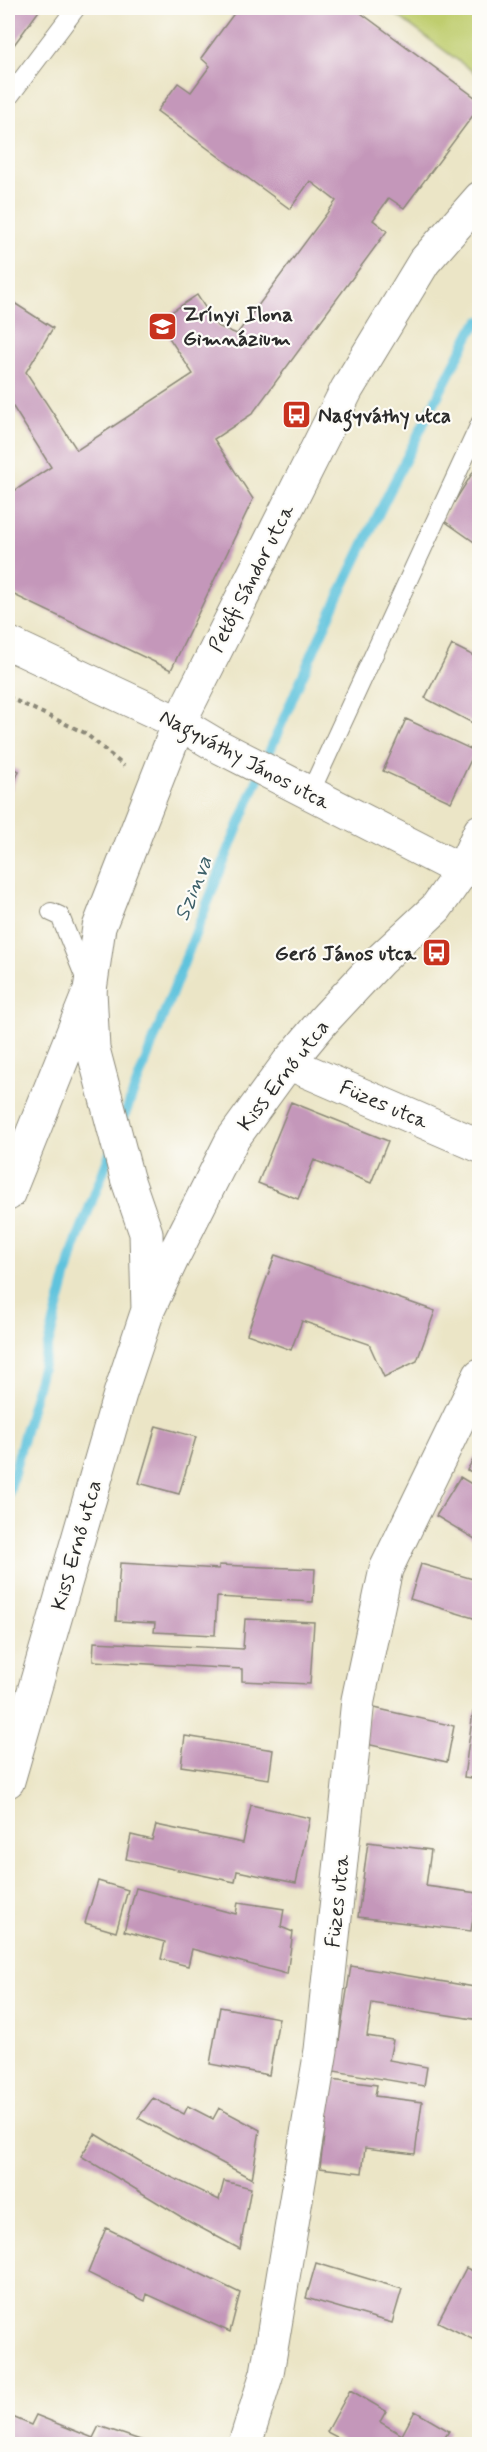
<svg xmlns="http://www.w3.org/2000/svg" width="487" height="2452" font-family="Mynerve,sans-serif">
<rect width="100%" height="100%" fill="#fdfcf7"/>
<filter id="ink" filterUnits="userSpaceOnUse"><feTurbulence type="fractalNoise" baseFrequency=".0167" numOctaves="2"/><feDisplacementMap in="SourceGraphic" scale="12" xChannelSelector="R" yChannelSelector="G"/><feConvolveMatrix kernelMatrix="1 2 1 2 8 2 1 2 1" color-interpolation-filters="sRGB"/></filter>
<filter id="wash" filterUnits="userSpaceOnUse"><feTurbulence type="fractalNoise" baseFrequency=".008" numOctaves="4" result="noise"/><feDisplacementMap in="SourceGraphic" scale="24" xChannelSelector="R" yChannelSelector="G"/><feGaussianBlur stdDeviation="1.35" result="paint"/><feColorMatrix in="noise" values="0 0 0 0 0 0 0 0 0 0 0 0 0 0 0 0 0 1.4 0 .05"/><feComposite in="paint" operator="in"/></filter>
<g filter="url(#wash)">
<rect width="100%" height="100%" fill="#ebe5c6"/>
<path fill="#bfcd6e" stroke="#757c4c" stroke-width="1.5" d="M387,8H479V76Z"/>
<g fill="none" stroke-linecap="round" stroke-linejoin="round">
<path stroke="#5fc3dd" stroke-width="10" d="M122,1122C181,970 239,817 306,668C357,553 414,441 472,330L480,321
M8,1495L74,1248L111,1151"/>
</g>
<g id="blocks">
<path fill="#c497ba" d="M8,8H41L8,53Z
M238,8H354L480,101V106L404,208L389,198L373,220L387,231L252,414L214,439L253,499L171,670L8,592V495L51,467L8,399V299L53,328L26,372L77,450L193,374L158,321L197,295L217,326L237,334L336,201L310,181L290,209L157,111L178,83L191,92L210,66L201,58Z
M480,461V546L443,520Z
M452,645L480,659V727L425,698Z
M406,719L475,751L451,802L383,771Z
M8,766L19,771L8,798Z
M291,1102L388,1141L371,1183L314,1160L298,1199L258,1183Z
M275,1255L435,1311L417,1361L384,1377L369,1344L302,1321L291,1350L247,1334Z
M156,1426L196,1437L179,1494L139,1483Z
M480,1448V1475L467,1470Z
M460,1477L480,1489V1542L436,1516Z
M120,1563L219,1569V1565L315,1569L313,1602L217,1597L215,1635L154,1632L155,1623L116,1621Z
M421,1564L480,1581V1620L410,1599Z
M245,1619L314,1622L310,1684L242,1681V1669L93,1661L94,1642L243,1649Z
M370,1707L454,1726L447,1762L362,1743Z
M473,1712H480V1779L464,1777Z
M185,1736L273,1750L269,1779L181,1766Z
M251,1805L310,1818L296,1883L237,1871L235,1882L126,1859L131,1835L152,1840L156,1825L243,1843Z
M368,1842L431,1850L426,1886L477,1893L471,1931L358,1917Z
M98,1881L128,1890L116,1932L85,1923Z
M136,1888L236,1914L238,1902L284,1909L281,1927L293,1932L287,1974L192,1949L188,1966L161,1959L165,1942L124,1931Z
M351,1966L480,1988V2020L372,2003L367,2036L393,2040L389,2060L427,2067L424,2086L334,2071Z
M220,2007L279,2018L269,2075L210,2064Z
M331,2079L377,2085L375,2096L422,2102L415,2154L365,2148L362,2173L320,2168Z
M153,2098L184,2114L188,2106L213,2119L219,2108L260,2130L252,2179L138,2118Z
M95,2134L146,2165L219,2200L224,2181L251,2188L240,2249L188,2221L81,2156Z
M106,2228L240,2293L230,2332L147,2294L145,2301L88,2273Z
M316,2263L402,2289L392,2323L306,2298Z
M466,2268L480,2274V2343L438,2322Z
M350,2390L386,2411L380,2422L402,2435L415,2411L449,2431L441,2444H350L327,2432Z
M8,2415L31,2425L36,2415L93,2438L99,2426L152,2444H8Z"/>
</g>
</g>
<g filter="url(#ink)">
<use href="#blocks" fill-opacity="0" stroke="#8b8878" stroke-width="1.5"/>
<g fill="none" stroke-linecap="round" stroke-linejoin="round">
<defs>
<path id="lane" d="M8,98L76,8
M310,793L480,424
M51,912L60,916L87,983"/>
<path id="street" d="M288,1063L480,1146
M8,1194L90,990
M245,2444L267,2373L321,2050L358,1700L386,1569L480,1375"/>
<path id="secondary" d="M8,643L179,723L216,745L462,871
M148,1310L146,1233L127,1178L93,1049L90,990L99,927L179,723L347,389L424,262L480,198
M8,1781L120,1394L148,1310L172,1259L232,1140L288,1063L323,1021L379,961L436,908L462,871L480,831"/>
</defs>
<use href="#lane" stroke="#8b8878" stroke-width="20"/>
<use href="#street" stroke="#8b8878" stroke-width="35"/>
<use href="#secondary" stroke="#8b8878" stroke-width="35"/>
<path stroke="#8b8878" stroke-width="4" stroke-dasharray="4.5 4.5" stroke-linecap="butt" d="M8,697L85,733L124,766"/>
<use href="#lane" stroke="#fff" stroke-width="18"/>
<use href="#street" stroke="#fff" stroke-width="33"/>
<use href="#secondary" stroke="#fff" stroke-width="33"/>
</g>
</g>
<defs>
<symbol id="school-square" viewBox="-11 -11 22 22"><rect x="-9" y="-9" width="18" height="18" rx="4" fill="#c8321e" stroke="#fdfcf7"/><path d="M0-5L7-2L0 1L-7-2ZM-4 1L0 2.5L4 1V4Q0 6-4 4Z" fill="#fff"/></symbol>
<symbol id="bus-square" viewBox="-11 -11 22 22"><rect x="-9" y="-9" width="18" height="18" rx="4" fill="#c8321e" stroke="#fdfcf7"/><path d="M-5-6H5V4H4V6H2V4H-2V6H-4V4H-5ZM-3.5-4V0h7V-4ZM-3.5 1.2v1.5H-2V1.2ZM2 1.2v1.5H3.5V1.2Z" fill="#fff"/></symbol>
</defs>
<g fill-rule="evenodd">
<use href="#school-square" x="146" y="310" width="33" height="33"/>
<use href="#bus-square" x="280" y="398" width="33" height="33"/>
<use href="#bus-square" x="420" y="936" width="33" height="33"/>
</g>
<g text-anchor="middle" stroke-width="4.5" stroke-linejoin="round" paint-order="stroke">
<g font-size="21" font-weight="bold" fill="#2b2b2b" stroke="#fdfcf7" text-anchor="start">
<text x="183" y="321">Zrínyi Ilona<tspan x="183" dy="24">Gimnázium</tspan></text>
<text x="318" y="422">Nagyváthy utca</text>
<text x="416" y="960" text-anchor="end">Geró János utca</text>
</g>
<g font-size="21" fill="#2b2b2b" stroke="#fdfcf7">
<text transform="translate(251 578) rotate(-63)" y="7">Petőfi Sándor utca</text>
<text transform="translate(245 759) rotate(28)" y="7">Nagyváthy János utca</text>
<text transform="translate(283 1075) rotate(-52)" y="7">Kiss Ernő utca</text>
<text transform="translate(384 1104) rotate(23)" y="7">Füzes utca</text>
<text transform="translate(76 1545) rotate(-74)" y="7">Kiss Ernő utca</text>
<text transform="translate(337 1901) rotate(-84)" y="7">Füzes utca</text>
</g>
<g font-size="22" font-style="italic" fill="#3d6069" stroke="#fdfcf7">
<text transform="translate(192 888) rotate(-68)" y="8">Szinva</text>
</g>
</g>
<rect width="487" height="2452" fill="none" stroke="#fdfcf7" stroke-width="30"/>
</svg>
